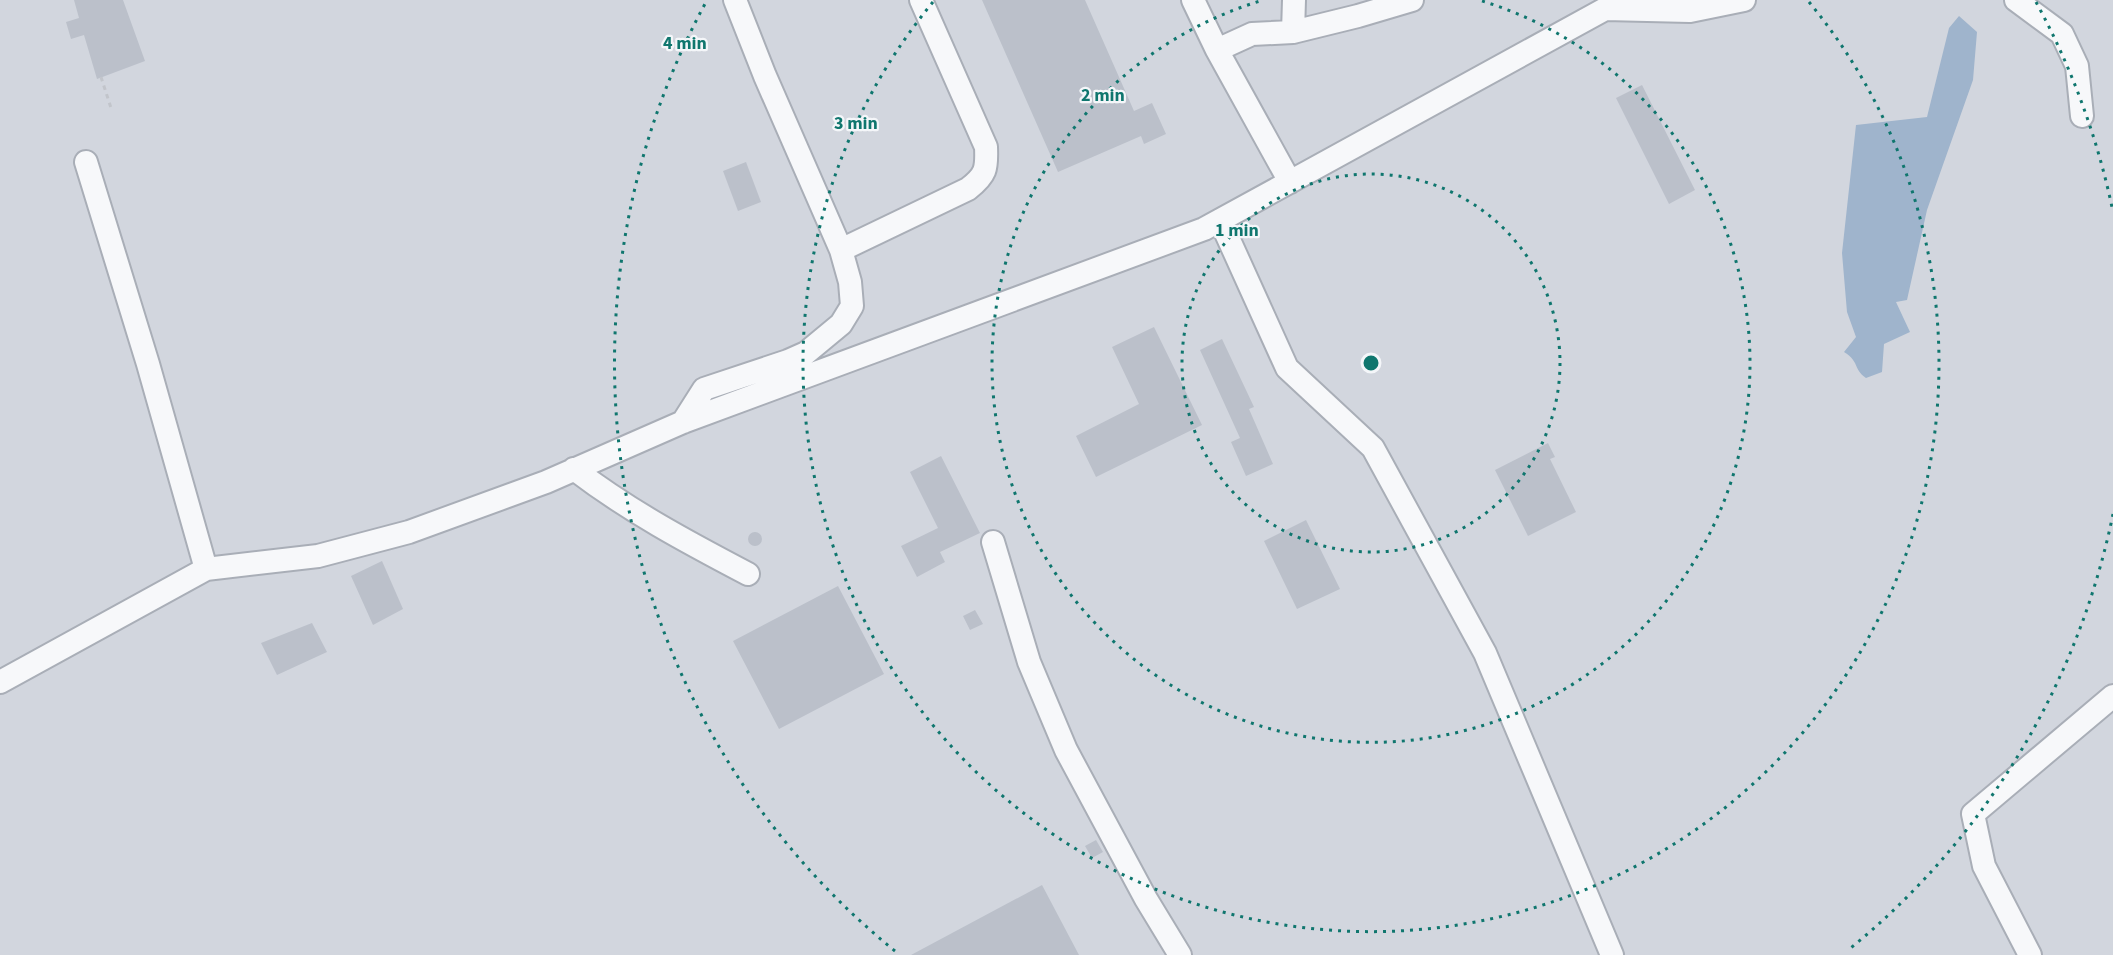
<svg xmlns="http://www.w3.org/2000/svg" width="2113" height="955" font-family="'Source Sans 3',sans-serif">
<rect width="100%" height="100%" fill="#e4e7ec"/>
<path fill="#d2d6de" d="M0,0H2113V955H0Z"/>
<path fill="#9fb4cc" d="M1959,16L1977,32L1973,80L1927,210L1907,300L1896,302L1910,332L1884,344L1882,372L1866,378C1853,369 1860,362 1844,352L1856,337L1847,312L1842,253L1856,125L1927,117L1949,28Z"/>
<path fill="#bbc0ca" d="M74,0H123L145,61L97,79L84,35L71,39L66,22L79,18Z
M982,0H1085L1134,111L1152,103L1166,134L1144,144L1141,136L1058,172Z
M1642,85L1695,190L1669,204L1616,98Z
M746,162L761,202L738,211L723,171Z
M1154,327L1202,425L1096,477L1076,436L1139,404L1112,347Z
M1222,339L1254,407L1249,409L1273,464L1246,476L1231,442L1240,438L1200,350Z
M1548,443L1555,457L1550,459L1576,512L1528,536L1495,470Z
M941,456L980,533L940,552L945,562L917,577L901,546L938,528L910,472Z
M1306,520L1340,589L1297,609L1264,541Z
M748 539a7 7 0 1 1 14 0a7 7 0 1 1-14 0Z
M382,561L403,609L373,625L351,576Z
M838,586L884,674L779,729L733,641Z
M975,610L983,624L970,630L963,616Z
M312,623L327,652L277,675L261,643Z
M1096,840L1103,852L1092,858L1085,846Z
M1042,885L1079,955H911Z"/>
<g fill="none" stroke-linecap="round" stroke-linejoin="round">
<defs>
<path id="minor" d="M1193,0L1217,50L1290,182
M2016,0L2062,34L2077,66L2082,116
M1293,32L1294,0
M1217,50L1252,34L1293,32L1358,16L1412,0
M86,162L148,364L206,569
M1220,220L1287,368L1373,448L1485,653L1612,955
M841,250L968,189C986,175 987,169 986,147L921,0
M683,422L704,389L788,361L806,353L841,324L852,306L850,282L841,250L765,76L735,0
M574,469C629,511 687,542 748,574
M993,542L1029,662L1066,750L1146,899L1180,955
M0,682L206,569L318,556L409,532L546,482L683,422L1204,229L1605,9L1690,11L1744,0
M2030,955L1984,866L1973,814L2113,696"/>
</defs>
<use href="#minor" stroke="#a9aeb7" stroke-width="26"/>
<path stroke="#c2c5cb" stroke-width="3" stroke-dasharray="4.5 4.5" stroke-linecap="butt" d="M101,77L112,111"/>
<use href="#minor" stroke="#f7f8fa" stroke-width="22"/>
</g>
<g fill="none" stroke="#0f766e" stroke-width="3" stroke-dasharray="3 6">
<circle cx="1371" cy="363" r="189"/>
<path d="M1482 1A379 379 0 1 1 1260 1"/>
<path d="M1809 2A568 568 0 1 1 933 2"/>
<path d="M2113 514A757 757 0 0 1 1847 951M895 951A757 757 0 0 1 706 2M2036 2A757 757 0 0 1 2113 212"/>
</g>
<circle cx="1371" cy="363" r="9" fill="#0f766e" stroke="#f4f6f9" stroke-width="3"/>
<g font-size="18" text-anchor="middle" font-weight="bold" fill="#0f766e" stroke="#f4f6f9" stroke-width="4.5" stroke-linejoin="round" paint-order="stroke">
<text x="685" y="49">4 min</text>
<text x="1103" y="101">2 min</text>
<text x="856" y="129">3 min</text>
<text x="1237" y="236">1 min</text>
</g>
</svg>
